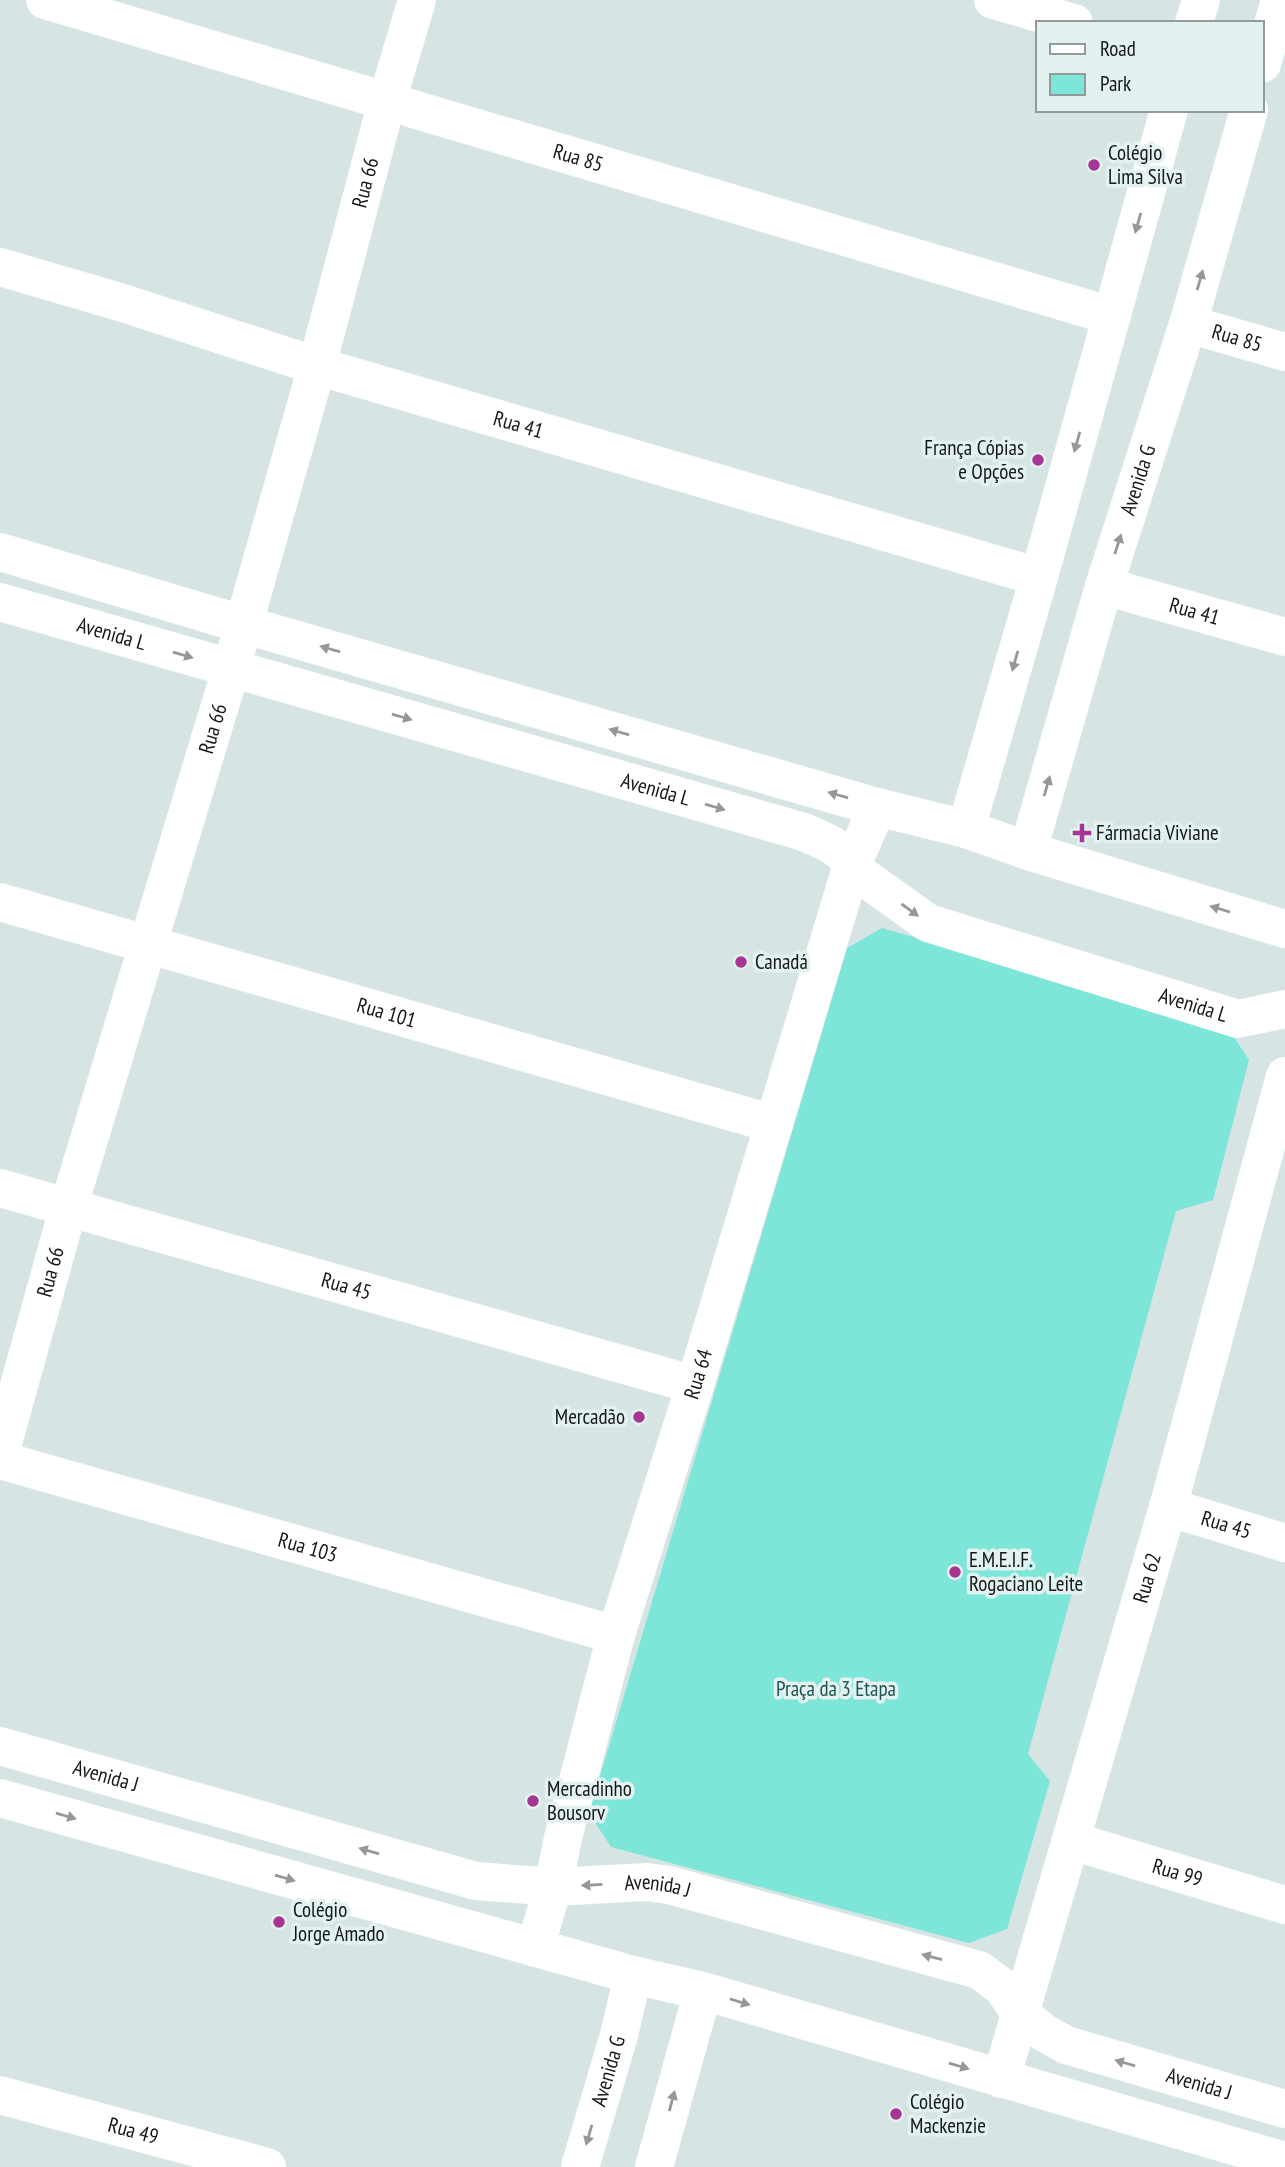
<svg xmlns="http://www.w3.org/2000/svg" width="1285" height="2167" font-family="'PT Sans Narrow',sans-serif">
<rect width="100%" height="100%" fill="#d6e5e3"/>
<path fill="#7de6d8" d="M882,928L1228,1028L1249,1060L1213,1200L1176,1211L1028,1754L1050,1781L1007,1929L969,1943L611,1847L589,1813L847,948Z"/>
<g fill="none" stroke-linecap="round" stroke-linejoin="round">
<g stroke="#fff" stroke-width="38">
<path id="s1" d="M45,0L1112,316"/>
<path d="M993,0L1074,23"/>
<path d="M1194,23L1201,0"/>
<path d="M1262,64L1280,0"/>
<path id="s2" d="M0,267L123,303L317,366L1039,577"/>
<path id="s3" d="M1188,324L1285,352"/>
<path d="M0,552L242,624L877,807L966,829L1028,851L1285,929"/>
<path id="s4" d="M1104,586L1285,637"/>
<path id="s5" d="M0,602L804,832C821,840 847,848 851,868L928,923L1238,1019L1285,1009"/>
<path d="M966,829L1039,577L1169,110"/>
<path id="s6" d="M1028,851L1104,586L1188,324L1249,110"/>
<path id="s7" d="M0,902L774,1124"/>
<path id="s8" d="M0,1188L695,1385"/>
<path id="s9" d="M0,1454L68,1209L231,669L317,366L387,101L417,0"/>
<path id="s10" d="M0,1460L616,1635"/>
<path id="s11" d="M1168,1507L1285,1543"/>
<path id="s12" d="M0,1746L476,1881L553,1887L647,1882L669,1885L979,1970L1002,1987L1020,2013L1043,2032L1066,2045L1285,2109"/>
<path d="M0,1798L633,1975L703,1991L1285,2161"/>
<path id="s13" d="M1072,1841L1285,1905"/>
<path id="s14" d="M535,1948L553,1887L563,1838L616,1635L695,1385L851,868L877,807"/>
<path id="s15" d="M1001,2079L1168,1507L1285,1076"/>
<path id="s16" d="M0,2095L267,2167"/>
<path id="s17" d="M580,2167L619,2035L633,1975"/>
<path d="M654,2167L703,1991"/>
</g>
</g>
<defs><path id="oneway-solid" d="M-6-.8H1V-3.2L6.5 0L1 3.2V.8H-6Z" transform="scale(1.75)"/></defs>
<g fill="#959897">
<use href="#oneway-solid" transform="translate(1138 223) rotate(106)"/>
<use href="#oneway-solid" transform="translate(1200 280) rotate(-74)"/>
<use href="#oneway-solid" transform="translate(1077 442) rotate(106)"/>
<use href="#oneway-solid" transform="translate(1118 544) rotate(-72)"/>
<use href="#oneway-solid" transform="translate(330 649) rotate(-164)"/>
<use href="#oneway-solid" transform="translate(183 655) rotate(16)"/>
<use href="#oneway-solid" transform="translate(1015 661) rotate(106)"/>
<use href="#oneway-solid" transform="translate(402 717) rotate(16)"/>
<use href="#oneway-solid" transform="translate(619 732) rotate(-164)"/>
<use href="#oneway-solid" transform="translate(1047 786) rotate(-74)"/>
<use href="#oneway-solid" transform="translate(838 795) rotate(-164)"/>
<use href="#oneway-solid" transform="translate(715 807) rotate(16)"/>
<use href="#oneway-solid" transform="translate(1220 909) rotate(-163)"/>
<use href="#oneway-solid" transform="translate(910 910) rotate(36)"/>
<use href="#oneway-solid" transform="translate(66 1816) rotate(16)"/>
<use href="#oneway-solid" transform="translate(369 1851) rotate(-164)"/>
<use href="#oneway-solid" transform="translate(285 1878) rotate(16)"/>
<use href="#oneway-solid" transform="translate(592 1885) rotate(177)"/>
<use href="#oneway-solid" transform="translate(932 1957) rotate(-165)"/>
<use href="#oneway-solid" transform="translate(740 2002) rotate(17)"/>
<use href="#oneway-solid" transform="translate(1125 2063) rotate(-164)"/>
<use href="#oneway-solid" transform="translate(959 2066) rotate(16)"/>
<use href="#oneway-solid" transform="translate(672 2101) rotate(-75)"/>
<use href="#oneway-solid" transform="translate(589 2135) rotate(106)"/>
</g>
<g fill="#a53694" stroke="#e3f2f0" stroke-width="2.5">
<circle cx="1094" cy="165" r="7"/>
<circle cx="1038" cy="460" r="7"/>
<path d="M1078.5 822.5h7v7h7v7h-7v7h-7v-7h-7v-7h7z"/>
<circle cx="741" cy="962" r="7"/>
<circle cx="639" cy="1417" r="7"/>
<circle cx="955" cy="1572" r="7"/>
<circle cx="533" cy="1801" r="7"/>
<circle cx="279" cy="1922" r="7"/>
<circle cx="896" cy="2114" r="7"/>
</g>
<g text-anchor="middle" stroke-width="7" stroke-linejoin="round" paint-order="stroke">
<g font-size="21" fill="#141918" stroke="#e3f2f0" text-anchor="start">
<text x="1108" y="160">Colégio<tspan x="1108" dy="24">Lima Silva</tspan></text>
<text x="1024" y="455" text-anchor="end">França Cópias<tspan x="1024" dy="24">e Opções</tspan></text>
<text x="1096" y="840">Fármacia Viviane</text>
<text x="755" y="969">Canadá</text>
<text x="625" y="1424" text-anchor="end">Mercadão</text>
<text x="969" y="1567">E.M.E.I.F.<tspan x="969" dy="24">Rogaciano Leite</tspan></text>
<text x="547" y="1796">Mercadinho<tspan x="547" dy="24">Bousorv</tspan></text>
<text x="293" y="1917">Colégio<tspan x="293" dy="24">Jorge Amado</tspan></text>
<text x="910" y="2109">Colégio<tspan x="910" dy="24">Mackenzie</tspan></text>
</g>
<g font-size="21" fill="#141918" stroke="#e3f2f0">
<text dy="7" stroke="none"><textPath href="#s1" startOffset="556">Rua 85</textPath></text>
<text dy="7" stroke="none"><textPath href="#s9" startOffset="1323">Rua 66</textPath></text>
<text dy="7" stroke="none"><textPath href="#s3" startOffset="51">Rua 85</textPath></text>
<text dy="7" stroke="none"><textPath href="#s2" startOffset="542">Rua 41</textPath></text>
<text dy="7" stroke="none"><textPath href="#s6" startOffset="387">Avenida G</textPath></text>
<text dy="7" stroke="none"><textPath href="#s4" startOffset="94">Rua 41</textPath></text>
<text dy="7" stroke="none"><textPath href="#s5" startOffset="116">Avenida L</textPath></text>
<text dy="7" stroke="none"><textPath href="#s9" startOffset="756">Rua 66</textPath></text>
<text dy="7" stroke="none"><textPath href="#s5" startOffset="682">Avenida L</textPath></text>
<text dy="7" stroke="none"><textPath href="#s5" startOffset="1270">Avenida L</textPath></text>
<text dy="7" stroke="none"><textPath href="#s7" startOffset="402">Rua 101</textPath></text>
<text dy="7" stroke="none"><textPath href="#s9" startOffset="189">Rua 66</textPath></text>
<text dy="7" stroke="none"><textPath href="#s8" startOffset="360">Rua 45</textPath></text>
<text dy="7" stroke="none"><textPath href="#s14" startOffset="597">Rua 64</textPath></text>
<text dy="7" stroke="none"><textPath href="#s11" startOffset="61">Rua 45</textPath></text>
<text dy="7" stroke="none"><textPath href="#s10" startOffset="320">Rua 103</textPath></text>
<text dy="7" stroke="none"><textPath href="#s15" startOffset="522">Rua 62</textPath></text>
<text dy="7" stroke="none"><textPath href="#s12" startOffset="110">Avenida J</textPath></text>
<text dy="7" stroke="none"><textPath href="#s13" startOffset="110">Rua 99</textPath></text>
<text dy="7" stroke="none"><textPath href="#s12" startOffset="677">Avenida J</textPath></text>
<text dy="7" stroke="none"><textPath href="#s17" startOffset="100">Avenida G</textPath></text>
<text dy="7" stroke="none"><textPath href="#s12" startOffset="1265">Avenida J</textPath></text>
<text dy="7" stroke="none"><textPath href="#s16" startOffset="138">Rua 49</textPath></text>
</g>
<g font-size="21" fill="#1e5650" stroke="#e3f2f0">
<text x="836" y="1696">Praça da 3 Etapa</text>
</g>
</g>
<rect x="1036" y="21" width="228" height="91" fill="#e3f2f0" stroke="#909b9a" stroke-width="2"/>
<rect x="1050" y="44" width="35" height="10" fill="#ffffff" stroke="#909b9a" stroke-width="2"/>
<text x="1100" y="56" font-size="21" fill="#141918">Road</text>
<rect x="1050" y="74" width="35" height="21" fill="#7de6d8" stroke="#909b9a" stroke-width="2"/>
<text x="1100" y="91" font-size="21" fill="#141918">Park</text>
</svg>
